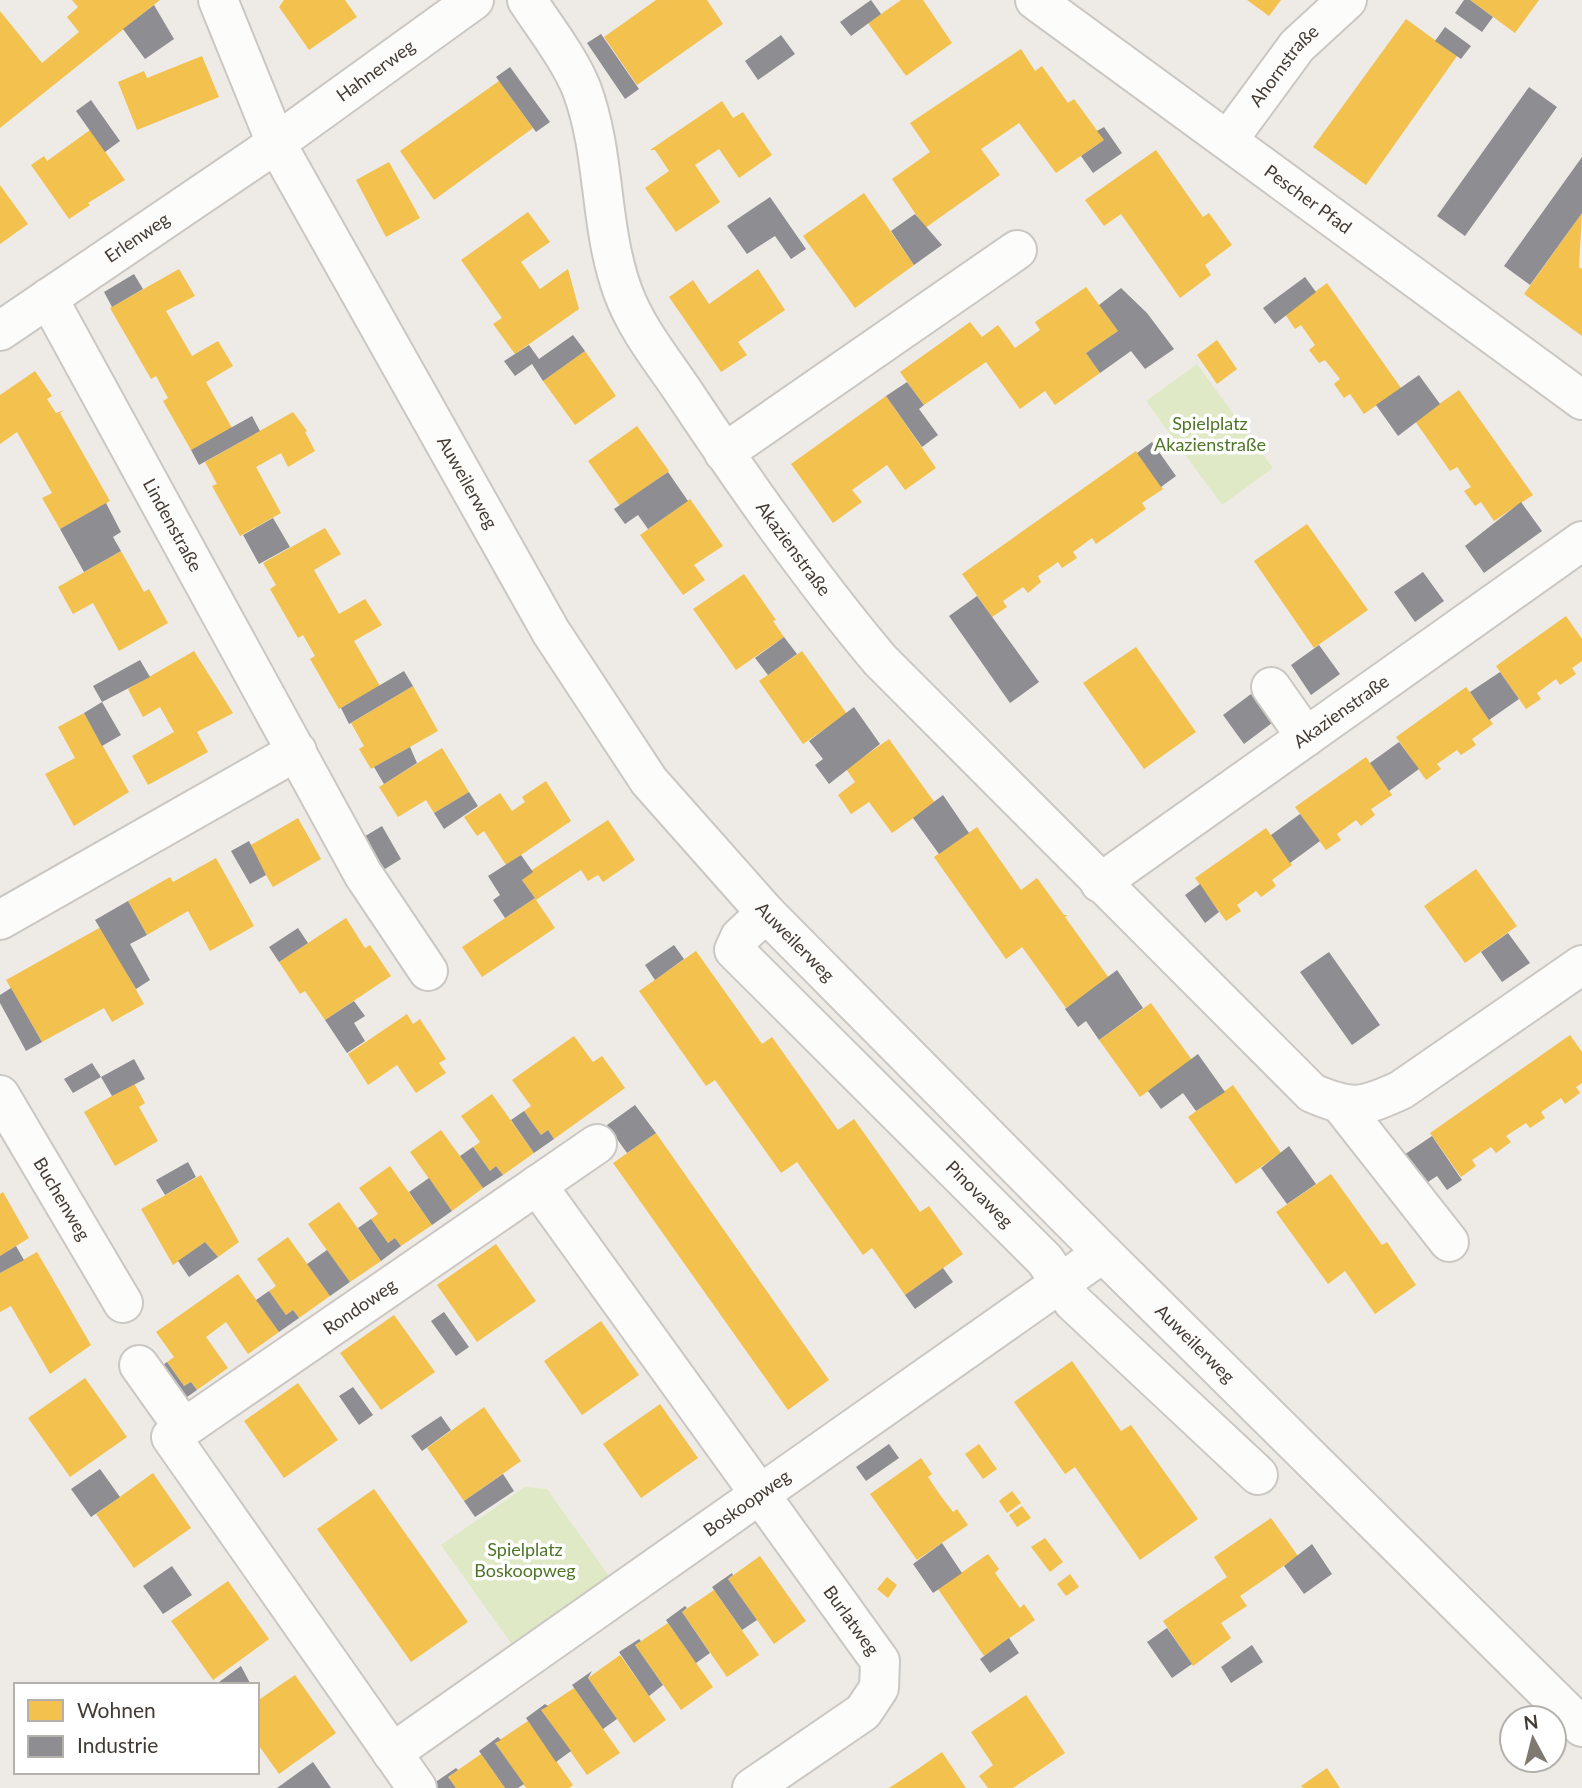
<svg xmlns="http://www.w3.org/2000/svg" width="1582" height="1788" font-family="Lato,sans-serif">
<rect width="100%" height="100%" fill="#eeebe6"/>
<path fill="#e0e9c6" d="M1197,364L1273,468L1222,505L1146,401Z
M525,1487L547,1489L609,1576L513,1646L441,1545Z"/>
<path fill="#f2c14e" d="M72,0H160L0,128V11L42,63L79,32L67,17L78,7Z
M284,0H345L357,17L309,50L279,7Z
M656,0H707L723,24L637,85L604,37Z
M901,0H923L952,43L906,76L868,23Z
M1247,0H1281L1269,16Z
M1470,0H1539L1515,33Z
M1406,19L1457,56L1366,185L1313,147Z
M1021,49L1035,71L1042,66L1068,103L1074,99L1104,140L1056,173L1019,123L981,149L1000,175L925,228L892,179L930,152L910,123Z
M202,56L219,97L137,130L118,82L144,71L147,78Z
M499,81L533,128L434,200L400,151Z
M722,101L733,118L743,112L772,155L739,178L719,149L695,165L720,202L676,232L645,188L669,171L655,150H650Z
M90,130L125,180L88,203L90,205L69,219L31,165L44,156L47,161Z
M1156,150L1203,217L1209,213L1232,245L1205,265L1211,275L1180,298L1121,214L1104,226L1085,200Z
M389,162L420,218L386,237L356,180Z
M0,185L28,224L0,244Z
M864,193L914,265L855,308L803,236Z
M528,212L550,242L521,262L540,289L568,269L579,309L515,354L493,324L502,318L461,260Z
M1582,213L1579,267L1582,269V336L1524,294Z
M179,269L195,296L166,311L192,356L218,341L233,366L206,382L232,428L191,450L163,401L168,398L156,376L151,379L110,308Z
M758,269L785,310L738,342L747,355L721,372L669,297L693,280L709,304Z
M1327,283L1401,388L1364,414L1350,394L1344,398L1334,384L1340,379L1325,360L1319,363L1309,350L1315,345L1301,325L1295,329L1285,314Z
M1086,287L1118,331L1086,353L1100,373L1055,405L1045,391L1020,409L986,362L924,405L900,372L970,322L982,337L998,325L1015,348L1040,330L1035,322Z
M1217,340L1237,369L1217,384L1197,355Z
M585,351L616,396L575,425L543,381Z
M35,371L52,396L47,399L56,413L64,410L60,413L110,501L60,529L42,498L52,493L17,432L0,444V395Z
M1459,390L1533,495L1494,521L1481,502L1475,506L1464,491L1471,487L1457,467L1450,471L1415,421Z
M886,396L936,468L905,490L887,465L852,490L862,502L833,523L791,464Z
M293,412L307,431L305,432L315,451L288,467L281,453L256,467L281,513L240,536L212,486L217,484L205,462Z
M637,426L669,471L620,506L588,461Z
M1136,451L1163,489L1142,503L1146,509L1096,544L1092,538L1073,552L1077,558L1062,568L1058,562L1038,576L1041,582L1028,593L1023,587L1003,601L1007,607L992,617L962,574Z
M690,499L723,546L694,565L705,580L683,595L640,535Z
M1307,524L1368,610L1314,648L1254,561Z
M325,528L341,554L314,570L339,614L365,599L382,625L354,641L380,686L339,709L310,659L315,656L303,635L298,638L270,589L276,585L263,563Z
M121,551L144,592L149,589L168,623L119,651L93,603L73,614L58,587Z
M744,574L776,620L773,621L784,637L736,670L693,609Z
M1566,616L1582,639V661L1572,668L1576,674L1560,685L1556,679L1537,693L1541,699L1526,709L1496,666Z
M1136,647L1196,732L1144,769L1083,683Z
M194,651L233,713L197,732L208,752L148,785L132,756L174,732L160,707L143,717L128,689Z
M802,651L847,714L803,744L759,681Z
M413,686L438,731L371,769L359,749L364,746L351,723Z
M1466,687L1493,724L1472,739L1476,745L1461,755L1457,750L1437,764L1441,769L1426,780L1396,737Z
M84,713L129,792L74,826L45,774L75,758L58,727Z
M889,739L935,803L892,833L869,802L851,814L838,795L855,782L846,769Z
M442,748L469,792L434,813L426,800L398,817L379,787Z
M1366,757L1392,795L1371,809L1375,815L1361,826L1356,820L1337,834L1341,840L1326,850L1295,807Z
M546,781L571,821L506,865L484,831L477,836L464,817L500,793L512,811L525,802L522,797Z
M298,818L321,859L273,887L249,846Z
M608,820L635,860L603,882L598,875L588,881L581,870L536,900L555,928L482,977L462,947L535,898L522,880L532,870Z
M977,827L1021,890L1037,878L1064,915H1068L1065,917L1109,978L1066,1008L1022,947L1006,959L934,857Z
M1266,828L1292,865L1272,880L1276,886L1261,897L1256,891L1237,905L1241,911L1226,921L1195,878Z
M216,858L254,926L210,951L188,911L147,935L128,901L170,877L173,882Z
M1476,869L1517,926L1465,963L1424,906Z
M346,918L365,948L370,945L391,976L325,1020L305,991L300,994L279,962Z
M101,927L144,1004L112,1022L104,1008L42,1042L6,980Z
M696,951L762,1044L772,1037L838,1130L854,1119L920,1212L929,1206L963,1254L905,1295L872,1248L863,1255L797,1162L781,1173L715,1080L706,1086L639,991Z
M1151,1003L1192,1060L1140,1097L1099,1040Z
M407,1014L413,1024L420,1019L446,1059L439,1063L446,1073L416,1093L397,1065L368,1085L348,1054Z
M1570,1035L1582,1052V1083L1576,1087L1580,1093L1565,1104L1561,1098L1541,1112L1545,1118L1530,1128L1526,1123L1506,1136L1511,1142L1496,1153L1491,1147L1472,1160L1476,1166L1461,1177L1430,1133Z
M574,1036L593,1062L602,1056L625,1088L554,1139L548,1130L541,1135L524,1111L531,1106L512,1080Z
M134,1083L145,1103L139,1107L158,1141L115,1166L84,1112Z
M1233,1085L1281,1153L1236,1184L1188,1117Z
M492,1094L534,1153L503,1175L496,1166L490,1171L473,1147L480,1142L461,1116Z
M441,1130L483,1188L452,1211L410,1152Z
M656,1133L829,1380L788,1410L613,1163Z
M390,1166L432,1225L401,1246L395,1238L388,1243L371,1219L378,1214L359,1188Z
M1331,1174L1382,1245L1387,1242L1416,1285L1375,1314L1345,1271L1328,1284L1276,1212Z
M201,1175L239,1242L218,1257L205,1242L173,1265L141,1209Z
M3,1192L29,1238L0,1256V1194Z
M339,1202L381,1261L350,1282L308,1224Z
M288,1237L330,1296L299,1318L293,1310L286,1315L269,1291L276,1286L257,1259Z
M496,1244L536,1301L477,1342L437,1285Z
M37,1252L91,1345L50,1374L11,1306L0,1312V1273Z
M238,1274L279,1332L248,1354L226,1322L206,1337L228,1368L197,1390L191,1382L184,1386L167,1362L174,1357L156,1332Z
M394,1315L435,1372L381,1410L340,1353Z
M601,1321L639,1375L582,1415L544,1361Z
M1072,1361L1121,1431L1131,1425L1198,1519L1140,1560L1075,1467L1065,1474L1014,1402Z
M85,1378L127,1437L70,1477L28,1418Z
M298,1383L338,1440L284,1478L244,1421Z
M660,1404L698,1458L641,1498L603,1444Z
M484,1407L521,1461L464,1501L427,1448Z
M979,1444L997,1469L983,1479L965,1454Z
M921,1458L932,1474L928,1477L940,1495L953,1512L957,1509L968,1525L917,1560L870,1494Z
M153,1473L191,1528L134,1568L96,1514Z
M374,1489L468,1622L411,1662L317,1529Z
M1012,1491L1021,1503L1007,1513L999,1501Z
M1022,1506L1031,1518L1017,1527L1009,1515Z
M1271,1518L1298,1556L1240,1596L1247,1606L1221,1623L1231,1638L1193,1666L1163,1621L1227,1577L1214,1557Z
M1045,1538L1063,1562L1050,1572L1031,1547Z
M988,1554L999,1569L995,1573L1007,1590L1020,1608L1024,1604L1035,1620L984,1656L938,1589Z
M760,1556L806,1621L774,1644L728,1579Z
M1070,1574L1079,1587L1066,1596L1057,1584Z
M887,1577L897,1585L888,1598L877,1589Z
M228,1581L269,1639L213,1680L171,1621Z
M714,1590L759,1655L727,1677L682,1612Z
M668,1623L713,1687L681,1710L635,1645Z
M620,1655L666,1720L634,1743L588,1678Z
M295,1675L336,1733L279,1774L257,1743V1701Z
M574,1688L620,1753L587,1775L541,1710Z
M1026,1695L1065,1753L1013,1788H988L979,1776L993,1765L971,1732Z
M528,1721L573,1785L569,1788H526L495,1743Z
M942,1752L966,1788H889L915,1771Z
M481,1754L505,1788H456L448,1777Z
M1327,1768L1340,1788H1303L1301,1786Z"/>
<path fill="#8d8d92" d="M871,0L881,14L851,36L840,22Z
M1464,0H1470L1493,17L1482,32L1455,13Z
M154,5L174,39L145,59L123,29Z
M1445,27L1471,46L1461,59L1435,41Z
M601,34L639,89L625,99L587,43Z
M781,35L795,54L758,80L745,61Z
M510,67L550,122L536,132L496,77Z
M1529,87L1557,107L1465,236L1437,216Z
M91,100L120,141L105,152L76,111Z
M1104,127L1122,153L1093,173L1081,156L1104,140L1097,131Z
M1582,157V213L1530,285L1504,266Z
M770,197L806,249L791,259L775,236L747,254L727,226Z
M915,214L942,245L914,265L891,231Z
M134,274L143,289L112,307L104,292Z
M1305,277L1316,292L1275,324L1263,308Z
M1121,288L1147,313L1174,349L1145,369L1131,351L1100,373L1086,353L1118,331L1099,305Z
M573,335L585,351L543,381L532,364L515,376L504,361L529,345L539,359Z
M1419,375L1440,404L1398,436L1376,405Z
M907,382L924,405L919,409L938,435L922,447L886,396Z
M252,416L260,431L199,465L191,450Z
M1152,442L1176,476L1161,487L1137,453Z
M668,472L688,501L648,529L638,515L625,524L614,509Z
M1521,502L1542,531L1484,573L1465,546Z
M106,503L121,532L113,537L121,551L84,572L60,529Z
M273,518L290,547L259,564L243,535Z
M1423,572L1444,601L1415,622L1394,592Z
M977,596L1039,682L1010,703L949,616Z
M784,637L797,654L768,675L755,658Z
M1319,645L1340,674L1311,695L1291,665Z
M140,660L150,677L102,702L121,735L102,746L84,713L102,702L93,686Z
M404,671L413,686L349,724L341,708Z
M1500,672L1519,699L1489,720L1470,692Z
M1251,694L1272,723L1244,744L1223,715Z
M854,707L880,744L829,784L815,765L823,759L809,741Z
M1399,742L1419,769L1389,791L1370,763Z
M410,747L417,763L384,784L374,767Z
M469,792L478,806L444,829L434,813Z
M943,795L969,833L939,854L913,818Z
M1300,814L1320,841L1290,863L1271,835Z
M382,826L401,859L377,874L357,841Z
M249,841L266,875L250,884L231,851Z
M521,855L533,872L522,880L535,898L505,918L493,900L500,895L488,876Z
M1200,884L1219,912L1205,923L1185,895Z
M128,901L147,935L130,944L150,980L136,989L95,920Z
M298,928L308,943L279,962L269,947Z
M1508,933L1530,963L1502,982L1481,952Z
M674,945L684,959L655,980L645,965Z
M1329,952L1380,1025L1352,1045L1300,972Z
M1117,970L1143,1008L1099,1040L1086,1021L1078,1027L1065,1009Z
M11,988L42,1042L26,1051L0,1003V995Z
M354,1001L365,1016L354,1023L365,1041L347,1053L325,1020Z
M1198,1054L1225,1092L1196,1111L1183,1093L1161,1109L1148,1091Z
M134,1059L145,1079L112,1096L101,1077Z
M92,1063L101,1077L73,1093L64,1079Z
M635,1105L656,1133L627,1153L607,1125Z
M524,1111L541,1135L548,1130L554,1139L534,1153L511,1120Z
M1432,1136L1462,1180L1447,1190L1437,1176L1422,1186L1401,1157Z
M1289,1146L1316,1184L1287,1204L1261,1168Z
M473,1147L490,1171L496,1166L503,1175L483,1188L460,1156Z
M188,1162L196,1177L165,1195L156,1180Z
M429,1178L452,1211L432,1225L409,1192Z
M371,1219L388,1243L395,1238L401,1246L381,1261L358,1228Z
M205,1242L218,1257L189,1277L178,1261Z
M16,1246L24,1260L0,1273V1256Z
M327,1250L350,1282L330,1296L307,1264Z
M943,1268L953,1282L915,1309L905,1295Z
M269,1291L286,1315L293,1310L299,1318L279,1332L256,1300Z
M444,1312L469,1347L456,1356L431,1321Z
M167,1362L184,1386L191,1382L197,1390L177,1404L154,1372Z
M353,1387L373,1415L359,1425L339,1396Z
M441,1416L451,1430L422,1451L411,1436Z
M889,1444L899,1458L866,1481L856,1467Z
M100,1469L120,1497L91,1517L71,1489Z
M503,1474L514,1491L475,1517L464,1501Z
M942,1543L962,1573L933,1593L913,1564Z
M1312,1544L1332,1574L1304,1594L1284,1566Z
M172,1566L192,1595L163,1614L143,1586Z
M732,1573L733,1575L728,1579L757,1620L742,1630L712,1587Z
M685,1606L687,1608L682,1612L710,1653L696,1663L666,1620Z
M1167,1628L1192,1664L1172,1678L1147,1642Z
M1009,1638L1019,1653L990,1673L980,1659Z
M639,1639L641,1641L635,1645L663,1685L649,1696L619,1652Z
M1252,1645L1263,1662L1231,1683L1221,1667Z
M241,1666L251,1685H215Z
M592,1671L588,1678L617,1719L603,1729L572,1685Z
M545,1704L548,1706L541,1710L571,1751L556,1762L526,1718Z
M498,1737L501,1740L495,1743L524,1784L518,1788H505L479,1751Z
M313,1762L331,1788H277Z
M456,1768L458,1770L448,1777L456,1788H427Z"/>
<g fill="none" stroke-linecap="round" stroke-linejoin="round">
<defs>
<g id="minor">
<path id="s1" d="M218,0L276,143L551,632L649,781L766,913L1103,1253L1582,1727"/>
<path id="s2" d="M527,0C544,26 571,61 582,90C606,155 599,227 623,292C637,331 667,366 689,400C749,490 811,578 880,660L1312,1093C1352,1110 1362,1108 1401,1090L1582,965"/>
<path id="s3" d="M1035,0L1582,400"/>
<path id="s4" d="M1228,140L1297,46L1347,0"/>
<path id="s5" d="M48,298L363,874L428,971"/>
<path id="s6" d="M0,331L258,156L474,0"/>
<path d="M724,453L1017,250"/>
<path d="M1271,687L1306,737"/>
<path id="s7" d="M1100,883L1582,541"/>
<path id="s8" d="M766,913L740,937L734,950L1045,1260L1073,1302L1258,1475"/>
<path d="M0,920L297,751"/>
<path id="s9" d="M0,1095L123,1303"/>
<path d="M1342,1106L1449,1242"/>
<path id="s10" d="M537,1185L880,1661L879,1688L863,1712L752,1788"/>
<path d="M139,1365L183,1427"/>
<path id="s11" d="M392,1753L1103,1253"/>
<path id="s12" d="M417,1788L171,1437L597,1144"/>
</g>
</defs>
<use href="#minor" stroke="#cbc7c2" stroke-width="42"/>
<use href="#minor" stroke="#fcfcfb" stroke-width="38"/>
</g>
<g text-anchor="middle" stroke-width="7" stroke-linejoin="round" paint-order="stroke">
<g font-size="18" fill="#433b33" stroke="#fff">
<text dy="6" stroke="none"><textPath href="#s4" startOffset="93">Ahornstraße</textPath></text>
<text dy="6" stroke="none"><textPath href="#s6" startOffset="457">Hahnerweg</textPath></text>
<text dy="6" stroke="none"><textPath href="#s3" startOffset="338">Pescher Pfad</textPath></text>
<text dy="6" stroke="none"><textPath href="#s6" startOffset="166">Erlenweg</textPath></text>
<text dy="6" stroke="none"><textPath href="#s1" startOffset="544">Auweilerweg</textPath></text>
<text dy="6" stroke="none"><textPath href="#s5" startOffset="259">Lindenstraße</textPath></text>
<text dy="6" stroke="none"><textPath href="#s2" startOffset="621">Akazienstraße</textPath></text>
<text dy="6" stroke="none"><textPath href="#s7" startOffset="296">Akazienstraße</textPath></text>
<text dy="6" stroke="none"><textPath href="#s1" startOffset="1111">Auweilerweg</textPath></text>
<text dy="6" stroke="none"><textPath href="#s8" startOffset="396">Pinovaweg</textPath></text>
<text dy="6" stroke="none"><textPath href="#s9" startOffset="121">Buchenweg</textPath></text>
<text dy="6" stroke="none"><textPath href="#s12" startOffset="658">Rondoweg</textPath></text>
<text dy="6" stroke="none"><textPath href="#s1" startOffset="1678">Auweilerweg</textPath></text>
<text dy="6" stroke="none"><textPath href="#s11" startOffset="434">Boskoopweg</textPath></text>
<text dy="6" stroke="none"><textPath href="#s10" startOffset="537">Burlatweg</textPath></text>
</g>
<g font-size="18" fill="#4f7527" stroke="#fff">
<text x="1210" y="430">Spielplatz<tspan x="1210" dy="21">Akazienstraße</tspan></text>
<text x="525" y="1556">Spielplatz<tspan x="525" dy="21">Boskoopweg</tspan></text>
</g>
</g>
<rect x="14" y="1683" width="245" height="91" fill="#ffffff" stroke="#b4b1ad" stroke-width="2"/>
<rect x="28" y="1700" width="35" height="21" fill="#f2c14e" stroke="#b4b1ad" stroke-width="2"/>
<text x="77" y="1718" font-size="21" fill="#433b33">Wohnen</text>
<rect x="28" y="1736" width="35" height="21" fill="#8d8d92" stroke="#b4b1ad" stroke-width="2"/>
<text x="77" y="1753" font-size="21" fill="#433b33">Industrie</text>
<g transform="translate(1533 1739) rotate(353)"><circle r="33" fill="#ffffff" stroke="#b4b1ad" stroke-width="2"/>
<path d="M0-5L12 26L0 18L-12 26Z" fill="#7f7972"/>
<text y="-10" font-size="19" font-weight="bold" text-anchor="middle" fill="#433b33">N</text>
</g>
</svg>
